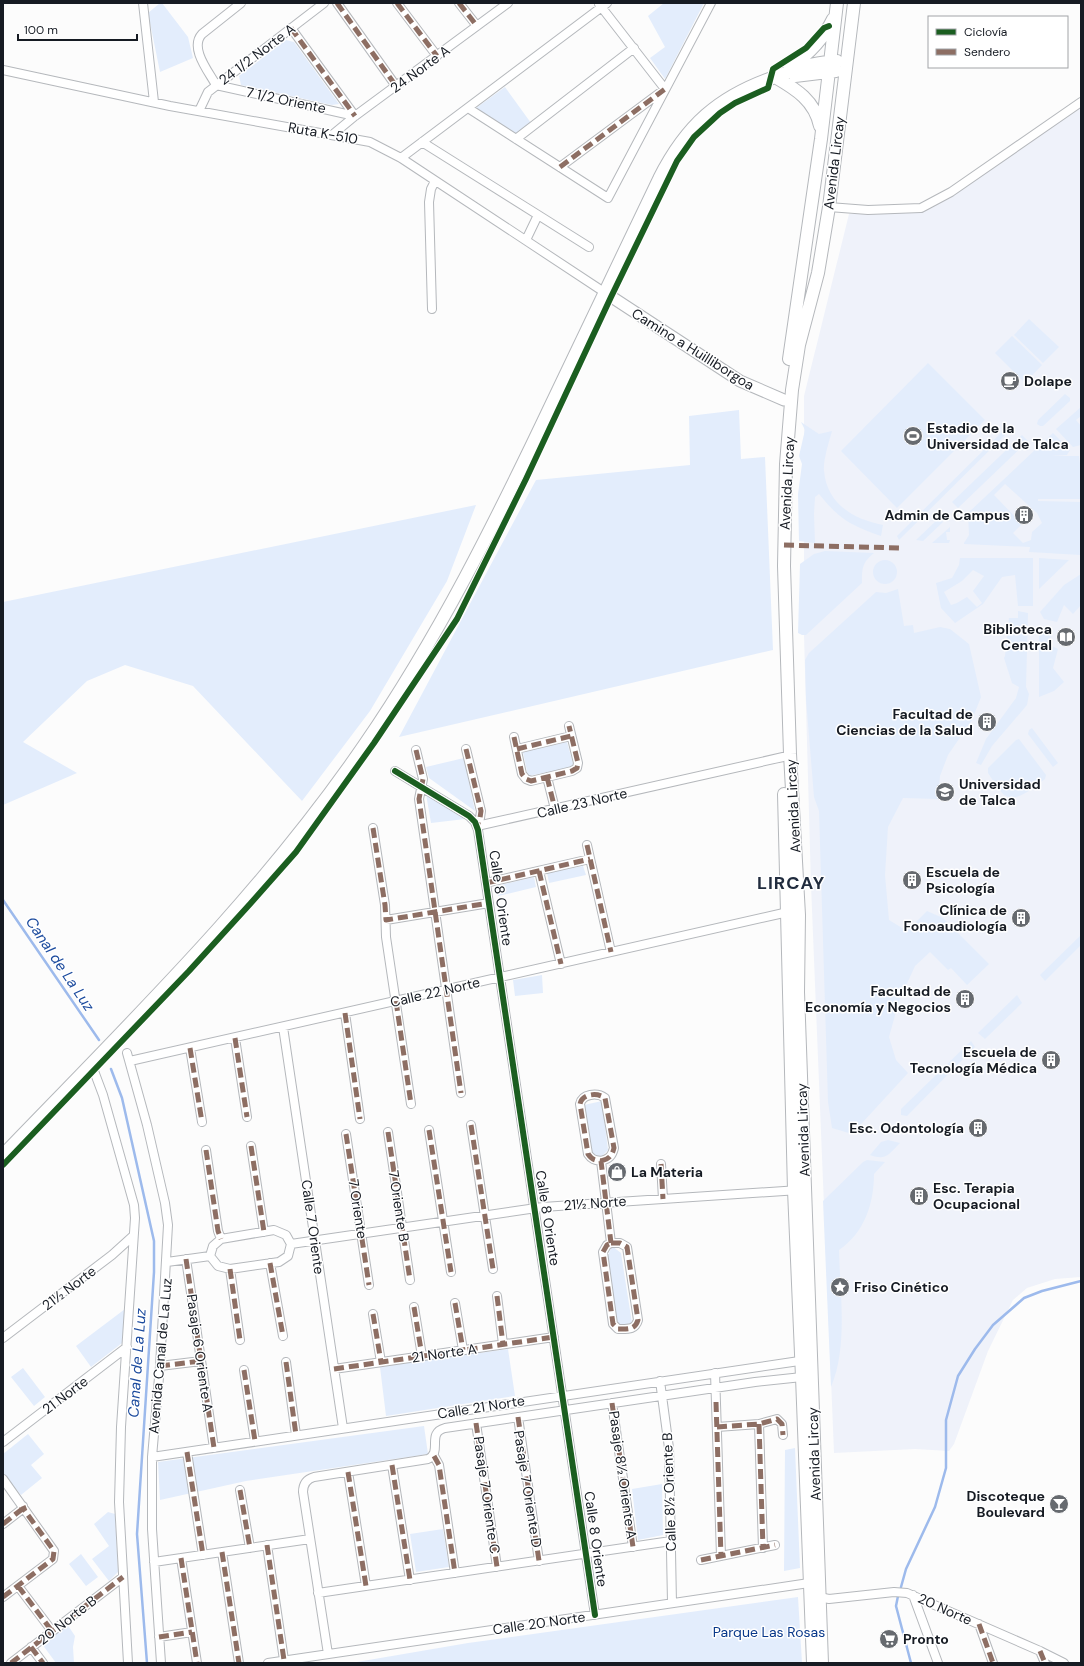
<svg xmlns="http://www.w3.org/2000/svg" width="1084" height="1666" font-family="'DM Sans',sans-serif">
<rect width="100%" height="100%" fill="#fcfcfc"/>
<path fill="#eff2fa" d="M1081,107V1277L1055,1279L1027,1288L1013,1300L988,1351L954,1444L949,1451L915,1449L834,1453L811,885L804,635V396L849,214L923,212Z"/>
<path fill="#e3edfc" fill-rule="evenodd" d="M160,3H162L188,37L193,58L160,72L148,13Z
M664,3H704L665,79L650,58L665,47L648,16Z
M286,40L294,42L339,104L332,105L241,85L239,76Z
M505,87L531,123L515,135L476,108Z
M1029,319L1059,347L1043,363L1014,335Z
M1012,336L1042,365L1025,383L995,353Z
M928,363L985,420L897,508L841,451Z
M1065,394L1070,398V401L1043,426H1040L1037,424L1038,420Z
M1081,407V416L1076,420L1081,426V445L1073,447L1056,429Z
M739,410L741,459L765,457L773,650L399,737L536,480L690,465L689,416Z
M801,422L819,434L832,431C829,442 823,460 824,471C827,504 853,519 883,525L881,536C850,525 839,519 819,494L815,497L814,514L815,543L799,541L798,494L802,464L799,456L805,430Z
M1008,426L1011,429L899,540L897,536Z
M1053,433L1070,450L1067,455L1051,456H1079L1081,471V499H1038V501L1081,502V555L1029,552L1030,547L964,544V543L969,535L968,513ZM1005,484L1037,513L1042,523L1032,532L1031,540L1023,543L1013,533L1022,524L994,495Z
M1022,435L1028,441L958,508L952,502Z
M476,505L447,581L370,711L302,801L193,686L125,665L87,681L23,742L77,773L3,805V602Z
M939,518L943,522L923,541L916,540Z
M950,527V532H946L947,540H950L949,543H932Z
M825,551L874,553C862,563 862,568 862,583L806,635H802L798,633L800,564L814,554Z
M960,558H1033V606H1018L1015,575L1002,577L983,604L955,623L941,608L936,583L952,578L959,565ZM973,570L984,576L973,591L982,603L977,607L967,597L957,603L951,605L944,592L962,581Z
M1039,558L1069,560L1039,589Z
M873 572a12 12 0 1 1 24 0a12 12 0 1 1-24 0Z
M1081,574V605L1073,614L1064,605L1057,622L1044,619L1040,612L1064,585Z
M898,589L904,626L913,625L914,633L940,627L950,629L969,644L981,697L972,720L948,755L940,776L938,799L903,798L888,827L885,875L889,920L907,931L927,911L943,918L989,964L967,985L951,968L948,970L930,952L915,966L899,1001L889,1037L896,1060L908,1073L852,1134L832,1128L828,1102L819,811L814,797L806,699L805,660L809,653L876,592L886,593Z
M1018,611L1028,613L1026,687L1029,694L1027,705L992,746L981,765L976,763L986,739L1016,698L1019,687L1012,683L1004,658L1005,656L1009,618H1018Z
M1051,629L1053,630L1048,644L1058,649L1053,668L1064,682L1054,691L1039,697V635L1041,630Z
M1032,728L1058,763L1053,767L1028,734L1029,730Z
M1019,739L1046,775L1045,779C1035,786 1016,805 1003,794C997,788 993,780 988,773V768L1016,740Z
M567,742L574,767L528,776L523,752Z
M464,758L475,811L429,778L426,767Z
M426,794L465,819L431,823Z
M583,866L586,875L549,883L547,873Z
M534,877L536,887L498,896L496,886Z
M1081,935V945L1045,981L1040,975Z
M542,975L543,993L515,996L513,980Z
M1017,995L1022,1003L985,1039L978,1033Z
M971,1041L975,1047L907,1116L901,1115V1109Z
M602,1101L608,1150L599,1159L589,1152L584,1105Z
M888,1140L900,1143C889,1154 886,1161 870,1155L881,1142Z
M867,1160L885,1162L874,1174C874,1204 864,1233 839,1250C840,1294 848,1347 831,1387L823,1201L863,1162Z
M612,1246L621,1253L632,1323L618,1326L607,1258Z
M125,1309L122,1343L91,1367L76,1346Z
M508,1349L515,1396L386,1416L380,1367Z
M23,1368L45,1397L34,1406L11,1377Z
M424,1426L428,1454L246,1481L160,1500L158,1462Z
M28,1434L44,1454L31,1465L42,1478L21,1495L3,1473V1454Z
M795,1448L800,1568L784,1571L785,1450Z
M662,1484L663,1535L638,1540L632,1489Z
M108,1512L115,1514L118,1572L109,1581L92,1559L109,1546L94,1524Z
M443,1529L449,1567L416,1572L410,1534Z
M81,1554L98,1577L86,1586L69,1564Z
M798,1597L802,1663H351L468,1643Z
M67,1624L75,1636L73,1647L74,1663H56L42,1644Z"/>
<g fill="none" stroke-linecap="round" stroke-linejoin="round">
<path stroke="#9dbaec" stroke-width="2.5" d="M3,900L99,1040
M111,1069L122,1098L154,1241V1272L137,1534L147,1663
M901,1587L906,1569L935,1507L946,1468V1420L958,1376L975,1349L993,1325L1024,1298L1042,1291L1081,1281
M898,1596L896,1606L911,1663"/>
<defs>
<path id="street" d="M143,3L154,102
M337,3L396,86
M397,3L437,56
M459,3L477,26
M291,28L355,116
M3,70L170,106L370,142L401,158L604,292
M216,85L355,116
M216,85C209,72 189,48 202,34L241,3
M468,108L608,198L711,3
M199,111L208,92L324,3
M332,135L355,116L508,3
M516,139L634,48
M422,142L589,247
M401,158L607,3
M560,167L665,89L599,4
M829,207L868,210L921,208L951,192L1081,102
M526,240L538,215
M432,309L429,202L431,189L435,181
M514,737L522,774L526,779L531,781L572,771L577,768L578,763L569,726
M466,749L481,811L480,818L477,826
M517,749L571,736
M416,750L423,779L419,799L461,1093
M395,771L469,816L475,822L478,830L595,1615
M547,777L555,809
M477,826L783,757
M373,828L385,905L386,937L411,1104
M587,845L611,952
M539,871L561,964
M486,883L590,859
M386,920L489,903
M345,1013L360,1119
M283,1027L343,1428
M235,1038L247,1117
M190,1048L202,1122
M127,1053L147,1125L165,1203L168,1225L160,1366L152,1457V1529L161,1663
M130,1061L788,912
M91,1063L103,1095L134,1205L135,1218L121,1427L119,1502L128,1663
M471,1125L493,1269
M429,1130L451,1272
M388,1132L410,1280
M346,1134L369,1285
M251,1146L264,1232
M206,1150L218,1231L221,1239
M601,1161C609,1159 612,1156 614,1148L605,1098C597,1092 582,1094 580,1104L588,1154C592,1160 595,1160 601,1161L611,1243
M661,1164L663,1199
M274,1230L286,1235L291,1244L288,1256L279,1262L230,1269L218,1266L210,1256L213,1246L221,1239Z
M611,1243H620L627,1247L638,1320C635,1330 628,1329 618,1329L613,1324L603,1252L607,1245Z
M291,1244L543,1207L799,1190
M186,1259L214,1448
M167,1262L210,1256
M270,1263L283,1336
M230,1269L240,1340
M497,1296L503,1344
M455,1303L463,1350
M414,1307L422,1356
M373,1314L381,1362
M3,1338L112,1255L133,1236
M286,1362L296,1435
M160,1366L201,1361
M334,1369L554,1337
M244,1370L255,1441
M715,1373L721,1556
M660,1381L669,1448L672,1603
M612,1403L633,1547
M518,1417L539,1561
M476,1423L497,1567
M759,1424L763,1548
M717,1427L759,1424L777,1419L782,1424L783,1435
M3,1442L127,1347
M187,1452L203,1555
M434,1456L439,1465L455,1573
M152,1457L806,1360
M392,1465L410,1580
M348,1472L366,1586
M3,1479L54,1551L53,1559L3,1597
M240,1490L250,1548
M3,1524L21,1510L23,1506
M267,1545L284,1660
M222,1552L239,1663
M181,1558L197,1663
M701,1560L775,1545
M154,1562L310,1539
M18,1586L52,1631
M318,1593L671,1541
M913,1595L938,1663
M819,1597L829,1599L894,1592L907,1593L1040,1651L1064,1663
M979,1624L993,1663
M159,1637L192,1632
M31,1647L43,1663
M1040,1651L1045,1663
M328,1654L303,1492C303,1484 307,1479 314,1477L428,1459C443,1452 426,1433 445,1428L755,1382L802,1377
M11,1663L123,1577
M268,1663L809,1583"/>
<path id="secondary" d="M604,292L740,381L784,400"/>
<path id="primary" d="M790,67C809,54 823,40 833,19
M795,76L836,71
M775,77C796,89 815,101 820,126
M789,359L821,139L837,3
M784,794L794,1190L802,1377L813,1663
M3,1155C130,1023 261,896 365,744C439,636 495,523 551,405C587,329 623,254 659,179C686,125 719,96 775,77C784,74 792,70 801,67C812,64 825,62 837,61
M822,1663L798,992L799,915L790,754L784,566L786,464L792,390L799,345L818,273L829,207L854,3"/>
</defs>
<use href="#street" stroke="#b5b8bc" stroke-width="10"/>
<use href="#secondary" stroke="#b5b8bc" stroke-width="13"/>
<use href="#primary" stroke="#b5b8bc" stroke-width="14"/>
<use href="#street" stroke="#fff" stroke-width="8"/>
<use href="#secondary" stroke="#fff" stroke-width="11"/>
<use href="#primary" stroke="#fff" stroke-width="12"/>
<path stroke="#8d6e63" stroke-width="5" stroke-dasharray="10 5" stroke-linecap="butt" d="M337,3L396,86
M397,3L437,56
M459,3L477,26
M291,28L355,116
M560,167L665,89
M784,545L899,548
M514,737L522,774L526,779L531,781L572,771L577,768L578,763L569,726
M466,749L481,811L480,818L477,826
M517,749L571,736
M416,750L423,779L419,799L461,1093
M547,777L555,809
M373,828L385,905L386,920L489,903
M587,845L611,952
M539,871L561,964
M486,883L590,859
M396,1001L411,1104
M345,1013L360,1119
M235,1038L247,1117
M190,1048L202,1122
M471,1125L493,1269
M429,1130L451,1272
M388,1132L410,1280
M346,1134L369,1285
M251,1146L264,1232
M206,1150L218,1231L221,1239
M601,1161C609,1159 612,1156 614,1148L605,1098C597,1092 582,1094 580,1104L588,1154C592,1160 595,1160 601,1161L611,1243
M661,1164L663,1199
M611,1243H620L627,1247L638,1320C635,1330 628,1329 618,1329L613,1324L603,1252L607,1245Z
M186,1259L214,1448
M270,1263L283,1336
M230,1269L240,1340
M497,1296L503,1344
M455,1303L463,1350
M414,1307L422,1356
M373,1314L381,1362
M286,1362L296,1435
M160,1366L201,1361
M334,1369L554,1337
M244,1370L255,1441
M716,1402L721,1556
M612,1403L633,1547
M518,1417L539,1561
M476,1423L497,1567
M759,1424L763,1548
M717,1427L759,1424L777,1419L782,1424L783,1435
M187,1452L203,1555
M434,1456L439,1465L455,1573
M392,1465L410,1580
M348,1472L366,1586
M240,1490L250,1548
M3,1524L21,1510L23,1506
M267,1545L284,1660
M222,1552L239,1663
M181,1558L197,1663
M701,1560L775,1545
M18,1586L52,1631
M3,1597L53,1559L54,1551L25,1511L23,1506
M979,1624L993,1663
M159,1637L192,1632
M31,1647L43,1663
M1040,1651L1045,1663
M11,1663L123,1577"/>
<defs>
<path id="cycleway" d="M395,771L469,816L475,822L478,830L595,1615
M3,1165L189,971L250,904L296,852L374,743L457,619L526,479L611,297L677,161L694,137L720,113L735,103L768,88L773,69L806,48L824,28L829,26"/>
</defs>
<use href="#cycleway" stroke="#fff" stroke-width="8"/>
<use href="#cycleway" stroke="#1b5e20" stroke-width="6"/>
</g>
<defs>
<symbol id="cafe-disc" viewBox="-11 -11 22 22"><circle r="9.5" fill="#666a6f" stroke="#fff"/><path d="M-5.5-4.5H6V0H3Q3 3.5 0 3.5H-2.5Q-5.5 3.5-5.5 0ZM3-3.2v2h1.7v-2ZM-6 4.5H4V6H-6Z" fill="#fff"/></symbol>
<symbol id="stadium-disc" viewBox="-11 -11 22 22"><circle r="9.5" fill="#666a6f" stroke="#fff"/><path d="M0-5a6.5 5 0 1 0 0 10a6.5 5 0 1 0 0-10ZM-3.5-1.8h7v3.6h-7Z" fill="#fff"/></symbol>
<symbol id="building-disc" viewBox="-11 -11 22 22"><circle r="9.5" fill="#666a6f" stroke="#fff"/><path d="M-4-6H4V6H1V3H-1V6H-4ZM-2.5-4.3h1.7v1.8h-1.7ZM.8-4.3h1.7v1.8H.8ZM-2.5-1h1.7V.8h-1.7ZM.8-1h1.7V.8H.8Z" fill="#fff"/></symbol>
<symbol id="library-disc" viewBox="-11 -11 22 22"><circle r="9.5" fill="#666a6f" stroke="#fff"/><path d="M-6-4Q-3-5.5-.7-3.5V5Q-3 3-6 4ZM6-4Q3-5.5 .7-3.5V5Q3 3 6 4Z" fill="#fff"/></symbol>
<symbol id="university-disc" viewBox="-11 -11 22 22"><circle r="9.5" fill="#666a6f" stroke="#fff"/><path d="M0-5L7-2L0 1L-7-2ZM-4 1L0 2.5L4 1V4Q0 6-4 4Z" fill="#fff"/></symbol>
<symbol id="shop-disc" viewBox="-11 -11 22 22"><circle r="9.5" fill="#666a6f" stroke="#fff"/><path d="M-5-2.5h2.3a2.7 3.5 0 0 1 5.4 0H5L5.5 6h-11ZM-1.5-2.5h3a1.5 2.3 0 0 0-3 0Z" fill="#fff"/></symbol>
<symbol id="sight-disc" viewBox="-11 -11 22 22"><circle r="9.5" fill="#666a6f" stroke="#fff"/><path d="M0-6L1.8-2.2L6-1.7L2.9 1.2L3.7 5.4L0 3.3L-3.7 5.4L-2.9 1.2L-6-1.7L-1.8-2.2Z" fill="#fff"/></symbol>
<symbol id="bar-disc" viewBox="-11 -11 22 22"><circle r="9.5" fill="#666a6f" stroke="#fff"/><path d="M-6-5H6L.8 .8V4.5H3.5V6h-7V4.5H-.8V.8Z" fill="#fff"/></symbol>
<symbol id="supermarket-disc" viewBox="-11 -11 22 22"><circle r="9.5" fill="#666a6f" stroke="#fff"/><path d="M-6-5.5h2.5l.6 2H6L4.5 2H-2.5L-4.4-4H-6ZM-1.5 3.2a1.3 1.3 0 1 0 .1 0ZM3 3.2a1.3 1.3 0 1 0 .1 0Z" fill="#fff"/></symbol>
</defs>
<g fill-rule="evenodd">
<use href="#cafe-disc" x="999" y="370" width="22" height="22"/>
<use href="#stadium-disc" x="902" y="425" width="22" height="22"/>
<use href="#building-disc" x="1013" y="504" width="22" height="22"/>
<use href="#library-disc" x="1055" y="626" width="22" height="22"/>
<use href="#building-disc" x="976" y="711" width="22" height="22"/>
<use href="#university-disc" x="934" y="781" width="22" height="22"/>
<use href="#building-disc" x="901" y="869" width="22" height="22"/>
<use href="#building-disc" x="1010" y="907" width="22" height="22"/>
<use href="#building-disc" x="954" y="988" width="22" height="22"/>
<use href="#building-disc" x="1040" y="1049" width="22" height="22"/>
<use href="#building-disc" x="967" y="1117" width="22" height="22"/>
<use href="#shop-disc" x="606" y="1161" width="22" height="22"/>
<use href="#building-disc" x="908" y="1185" width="22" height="22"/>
<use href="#sight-disc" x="829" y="1276" width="22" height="22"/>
<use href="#bar-disc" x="1048" y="1493" width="22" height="22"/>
<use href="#supermarket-disc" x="878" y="1628" width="22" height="22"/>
</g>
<g text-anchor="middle" stroke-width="3" stroke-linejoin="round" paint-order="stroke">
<g font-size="14" fill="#161b23" stroke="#fff">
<text transform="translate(257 54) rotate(-37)" y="5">24 1/2 Norte A</text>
<text transform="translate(420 69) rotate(-36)" y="5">24 Norte A</text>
<text transform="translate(286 100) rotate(12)" y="5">7 1/2 Oriente</text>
<text transform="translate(323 133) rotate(10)" y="5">Ruta K-510</text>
<text transform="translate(834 163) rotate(-83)" y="5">Avenida Lircay</text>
<text transform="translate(693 349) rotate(32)" y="5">Camino a Huilliborgoa</text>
<text transform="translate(787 483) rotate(-87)" y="5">Avenida Lircay</text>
<text transform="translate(582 803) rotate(-13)" y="5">Calle 23 Norte</text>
<text transform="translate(793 806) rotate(-93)" y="5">Avenida Lircay</text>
<text transform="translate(501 898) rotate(82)" y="5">Calle 8 Oriente</text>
<text transform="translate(435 992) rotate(-13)" y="5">Calle 22 Norte</text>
<text transform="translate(803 1130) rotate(-92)" y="5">Avenida Lircay</text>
<text transform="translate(595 1203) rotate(-4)" y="5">21½ Norte</text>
<text transform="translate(399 1206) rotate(81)" y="5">7 Oriente B</text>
<text transform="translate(358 1209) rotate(81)" y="5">7 Oriente</text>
<text transform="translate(548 1218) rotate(81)" y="5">Calle 8 Oriente</text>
<text transform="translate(313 1227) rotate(82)" y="5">Calle 7 Oriente</text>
<text transform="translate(69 1288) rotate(-37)" y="5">21½ Norte</text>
<text transform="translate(200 1353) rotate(82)" y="5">Pasaje 6 Oriente A</text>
<text transform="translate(444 1353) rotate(-8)" y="5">21 Norte A</text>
<text transform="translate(160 1356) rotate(-85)" y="5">Avenida Canal de La Luz</text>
<text transform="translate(65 1395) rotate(-37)" y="5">21 Norte</text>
<text transform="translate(481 1407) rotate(-9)" y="5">Calle 21 Norte</text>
<text transform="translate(814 1454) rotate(-92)" y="5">Avenida Lircay</text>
<text transform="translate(623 1475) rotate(82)" y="5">Pasaje 8½ Oriente A</text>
<text transform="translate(528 1489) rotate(81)" y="5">Pasaje 7 Oriente D</text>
<text transform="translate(669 1492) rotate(-92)" y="5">Calle 8½ Oriente B</text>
<text transform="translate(487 1495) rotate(82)" y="5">Pasaje 7 Oriente C</text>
<text transform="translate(596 1539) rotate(82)" y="5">Calle 8 Oriente</text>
<text transform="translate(945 1609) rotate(24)" y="5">20 Norte</text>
<text transform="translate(67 1620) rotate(-38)" y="5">20 Norte B</text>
<text transform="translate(539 1623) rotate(-8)" y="5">Calle 20 Norte</text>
</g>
<g font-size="14" font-weight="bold" fill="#161b23" stroke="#fff" text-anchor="start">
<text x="1024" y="386">Dolape</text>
<text x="927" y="433">Estadio de la<tspan x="927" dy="16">Universidad de Talca</tspan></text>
<text x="1010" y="520" text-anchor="end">Admin de Campus</text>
<text x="1052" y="634" text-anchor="end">Biblioteca<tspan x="1052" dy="16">Central</tspan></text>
<text x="973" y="719" text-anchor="end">Facultad de<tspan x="973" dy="16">Ciencias de la Salud</tspan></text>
<text x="959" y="789">Universidad<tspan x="959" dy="16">de Talca</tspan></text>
<text x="926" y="877">Escuela de<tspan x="926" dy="16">Psicología</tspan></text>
<text x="1007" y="915" text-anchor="end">Clínica de<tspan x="1007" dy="16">Fonoaudiología</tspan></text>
<text x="951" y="996" text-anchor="end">Facultad de<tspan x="951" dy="16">Economía y Negocios</tspan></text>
<text x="1037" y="1057" text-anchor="end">Escuela de<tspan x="1037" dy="16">Tecnología Médica</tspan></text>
<text x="964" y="1133" text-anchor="end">Esc. Odontología</text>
<text x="631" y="1177">La Materia</text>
<text x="933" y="1193">Esc. Terapia<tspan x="933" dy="16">Ocupacional</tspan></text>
<text x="854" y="1292">Friso Cinético</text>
<text x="1045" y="1501" text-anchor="end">Discoteque<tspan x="1045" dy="16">Boulevard</tspan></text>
<text x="903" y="1644">Pronto</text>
</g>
<g font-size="14" fill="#08388a" stroke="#fff">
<text x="769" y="1637">Parque Las Rosas</text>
</g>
<g font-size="15" font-style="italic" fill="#1b4a9d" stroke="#fff">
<text transform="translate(60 964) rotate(56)" y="5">Canal de La Luz</text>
<text transform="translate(137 1363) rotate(-86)" y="5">Canal de La Luz</text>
</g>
<g font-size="18" font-weight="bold" letter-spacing="1" fill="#212c3e" stroke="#fff">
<text x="791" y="889">LIRCAY</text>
</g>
</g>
<rect width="1084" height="1666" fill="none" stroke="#161b23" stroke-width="8"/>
<rect x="928" y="16" width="140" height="52" fill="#ffffff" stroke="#a2a4a7"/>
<rect x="936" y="29" width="20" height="6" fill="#1b5e20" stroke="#a2a4a7"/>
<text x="964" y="36" font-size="12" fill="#161b23">Ciclovía</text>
<rect x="936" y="49" width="20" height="6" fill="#8d6e63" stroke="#a2a4a7"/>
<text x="964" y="56" font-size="12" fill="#161b23">Sendero</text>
<path d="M18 34v6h119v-6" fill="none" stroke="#161b23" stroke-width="2"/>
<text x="24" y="34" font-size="12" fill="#161b23" stroke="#ffffff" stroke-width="3" paint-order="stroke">100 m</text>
</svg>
